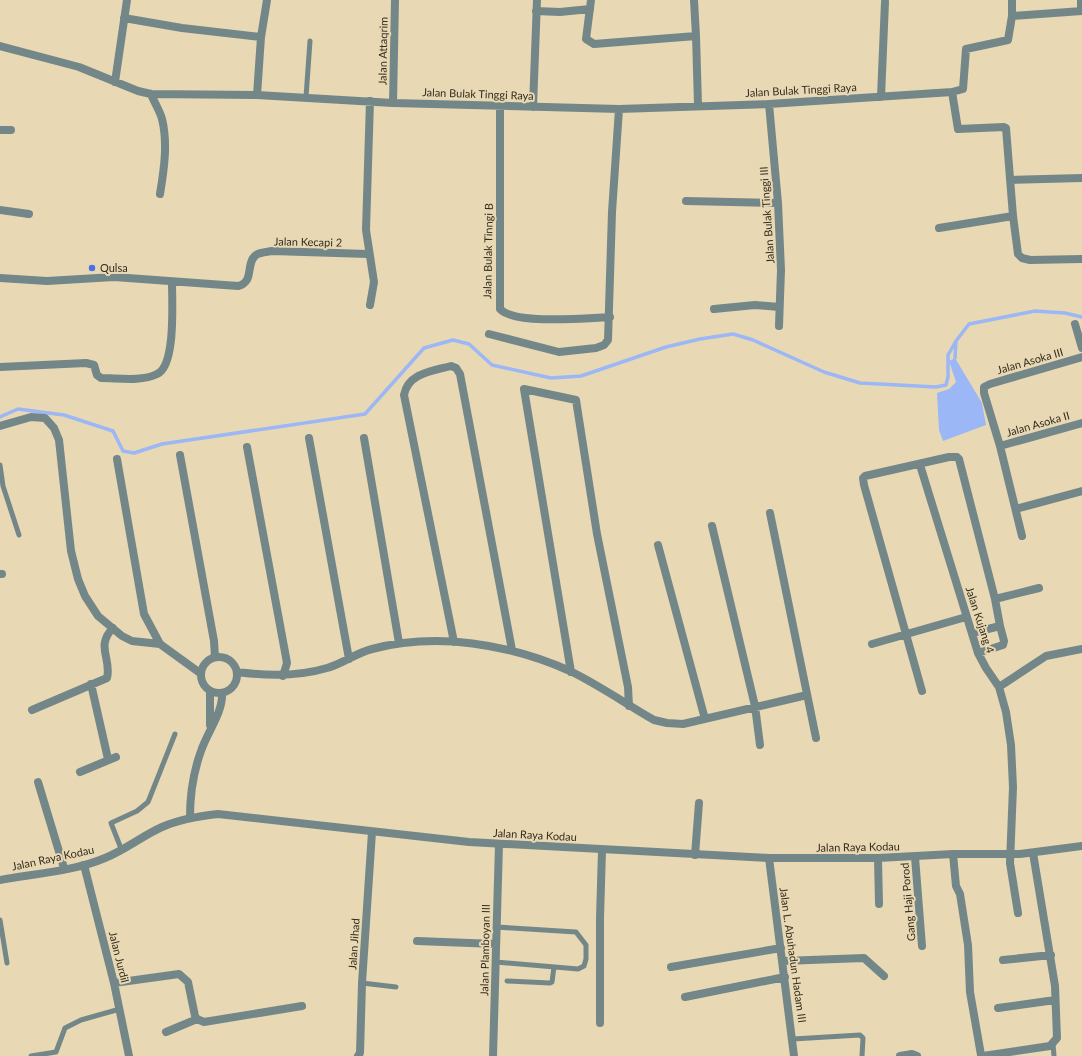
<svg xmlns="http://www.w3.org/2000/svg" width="1082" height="1056" font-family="Lato,sans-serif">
<rect width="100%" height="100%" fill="#e9d8b4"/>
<path fill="#9cb7f6" d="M955,358L982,403L986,425L943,441L939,430L937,393L949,389L956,382L949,361Z"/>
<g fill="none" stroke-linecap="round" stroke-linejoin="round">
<path stroke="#9cb7f6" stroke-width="3.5" d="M955,358L956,341L969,324L1035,311L1065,313L1082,317
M0,417L18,409L64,415L113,431L123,451L134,453L162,444L365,414L424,348L453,340L469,344L492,365L551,378L581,376L666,347L700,339L733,334L753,340L824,372L860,383L936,387L946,385L948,377V355L956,341"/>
<path stroke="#738789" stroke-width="5" d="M306,97L310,41
M0,465L3,486L19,535
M122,851L111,823L137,811L148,802L175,734
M0,920L7,963
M496,927L576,932L586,945V959L584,966L578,969L496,962
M507,981L550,983L552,982L554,967
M362,983L396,987
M793,1039L860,1035L863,1038L862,1056
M1053,1044L1054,1056
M31,1056L56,1052L65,1028L81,1020L120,1009"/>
<path stroke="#738789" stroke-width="8" d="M591,0L586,39L594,44L696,36
M694,0L696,36L698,105
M1081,0V11
M536,11L560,12L590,9
M1012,16L1082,11
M124,18L182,28L261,37
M0,46L79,67L138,91L151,94L257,95L393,103L619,109L769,104L952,92L963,89L966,49L1008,40L1012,16V0
M115,82L127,0
M952,92L958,129L1004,127L1006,128L1013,216L1018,254L1022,258L1030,260L1082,259
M151,94C154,102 160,111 162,119C168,143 164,170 160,194
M257,95L261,37L267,0
M881,97L885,2
M393,103L395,0
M769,104L778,203L781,270L779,326
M500,105V309C515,325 587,318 610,317
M533,107L537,0
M0,130H11
M1010,180L1082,178
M686,201L778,203
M0,210L29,214
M939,228L1013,216
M0,278L47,281L114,277L238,286C255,282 245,263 256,255C260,252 267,252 272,251L368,254
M370,305L374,282L366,230L370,101
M714,309L755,305L779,307
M1075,324L1082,348
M489,334L559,352L596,348L604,345L608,340L612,212L619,109
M0,367L86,363L94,365L97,375L101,378C118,378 141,382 157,374C176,366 172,302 172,282
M0,426L31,417L45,418L54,428L59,440L71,551L78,579L85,596L98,616L122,636L132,641L160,644
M309,438L349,659
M364,438L399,643
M1000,446L1082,423
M247,447L285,652L287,663L283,676
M180,455L214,641L215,657
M117,459L144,614L160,644L200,673
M920,465L978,653L986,668L999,687L1006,712L1011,745L1013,787L1010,863L1018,913
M1016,509L1082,491
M770,513L816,738
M712,526L755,706L760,745
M1022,536L1000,446L984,393V387L990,384L1082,357
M658,545L705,719
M0,574H2
M995,599L1039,588
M454,642L404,395C408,373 433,371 451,366L456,368L460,374L512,650
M872,644L966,617
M978,653L1003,645L1004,641L1000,626
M201 675a18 18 0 1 1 36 0a18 18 0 1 1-36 0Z
M237,672C267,676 297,677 327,668C342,664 356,653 372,649C437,632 509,644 570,671C599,685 626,704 654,720L667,723L683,724L807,695
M571,672L524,389L576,400L597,534L628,687L629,706
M91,684L108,759
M999,687L1046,656L1082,649
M922,691L864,485L863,478L865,476L949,457H957L959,459L995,599L1000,626L972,633
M32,710L107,678C112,659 95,646 113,628
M210,725V692
M80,772L116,757
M38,782L64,868
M190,817C190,794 193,773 201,751C207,733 223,712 222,694
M953,854L956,886L960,894L968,945L970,992L981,1055L983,1056L1050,1046L1057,1038L1055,986L1033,853
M695,855L699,803
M915,857L922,946
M769,858L794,1056
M878,858L879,904
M84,865L114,983L129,1056
M417,941L496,944
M1003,960L1051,955
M783,961L864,958L884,976
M671,967L781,948
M114,983L179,974L188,982L195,1016L197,1019L204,1022L302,1006
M685,997L785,977
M998,1008L1055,1000
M600,1023V918L602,850
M166,1032L197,1019
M358,1056L360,1053L362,983L372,832
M493,1056L499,844
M900,1056L912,1054L917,1056"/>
<path stroke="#738789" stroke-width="8" d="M0,880C33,874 75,871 105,858C125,850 142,836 162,827C180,819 199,816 218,814L469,842L769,858H878L953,854H1020L1082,846"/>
</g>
<circle fill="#4971e4" stroke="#e9d8b4" stroke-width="1.5" cx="92" cy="268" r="4"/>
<g text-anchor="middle" stroke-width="4" stroke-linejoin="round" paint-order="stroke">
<g font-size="11" fill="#332d1f" stroke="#e9d8b4">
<text transform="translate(383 51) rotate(-89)" y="4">Jalan Attaqrim</text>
<text transform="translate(801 90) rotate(-3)" y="4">Jalan Bulak Tinggi Raya</text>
<text transform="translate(478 94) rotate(2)" y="4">Jalan Bulak Tinggi Raya</text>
<text transform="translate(767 215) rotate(-94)" y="4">Jalan Bulak Tinggi III</text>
<text transform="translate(308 242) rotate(1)" y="4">Jalan Kecapi 2</text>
<text transform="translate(488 251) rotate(-89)" y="4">Jalan Bulak Tinngi B</text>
<text transform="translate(1030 361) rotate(-16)" y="4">Jalan Asoka III</text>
<text transform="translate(1038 424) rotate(-16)" y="4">Jalan Asoka II</text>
<text transform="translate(980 620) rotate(72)" y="4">Jalan Kujang 4</text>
<text transform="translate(535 835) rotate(3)" y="4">Jalan Raya Kodau</text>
<text transform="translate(858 847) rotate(-1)" y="4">Jalan Raya Kodau</text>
<text transform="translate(53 858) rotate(-12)" y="4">Jalan Raya Kodau</text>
<text transform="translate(908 902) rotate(-95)" y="4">Gang Haji Porod</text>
<text transform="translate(354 944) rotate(-86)" y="4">Jalan Jihad</text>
<text transform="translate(485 950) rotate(-89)" y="4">Jalan Plamboyan III</text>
<text transform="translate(793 955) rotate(82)" y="4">Jalan L. Abuhadun Hadam III</text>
<text transform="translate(119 957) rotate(76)" y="4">Jalan Jurdil</text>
</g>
<g font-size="11" fill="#332d1f" stroke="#e9d8b4" text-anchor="start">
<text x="100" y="272">Qulsa</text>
</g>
</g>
</svg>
